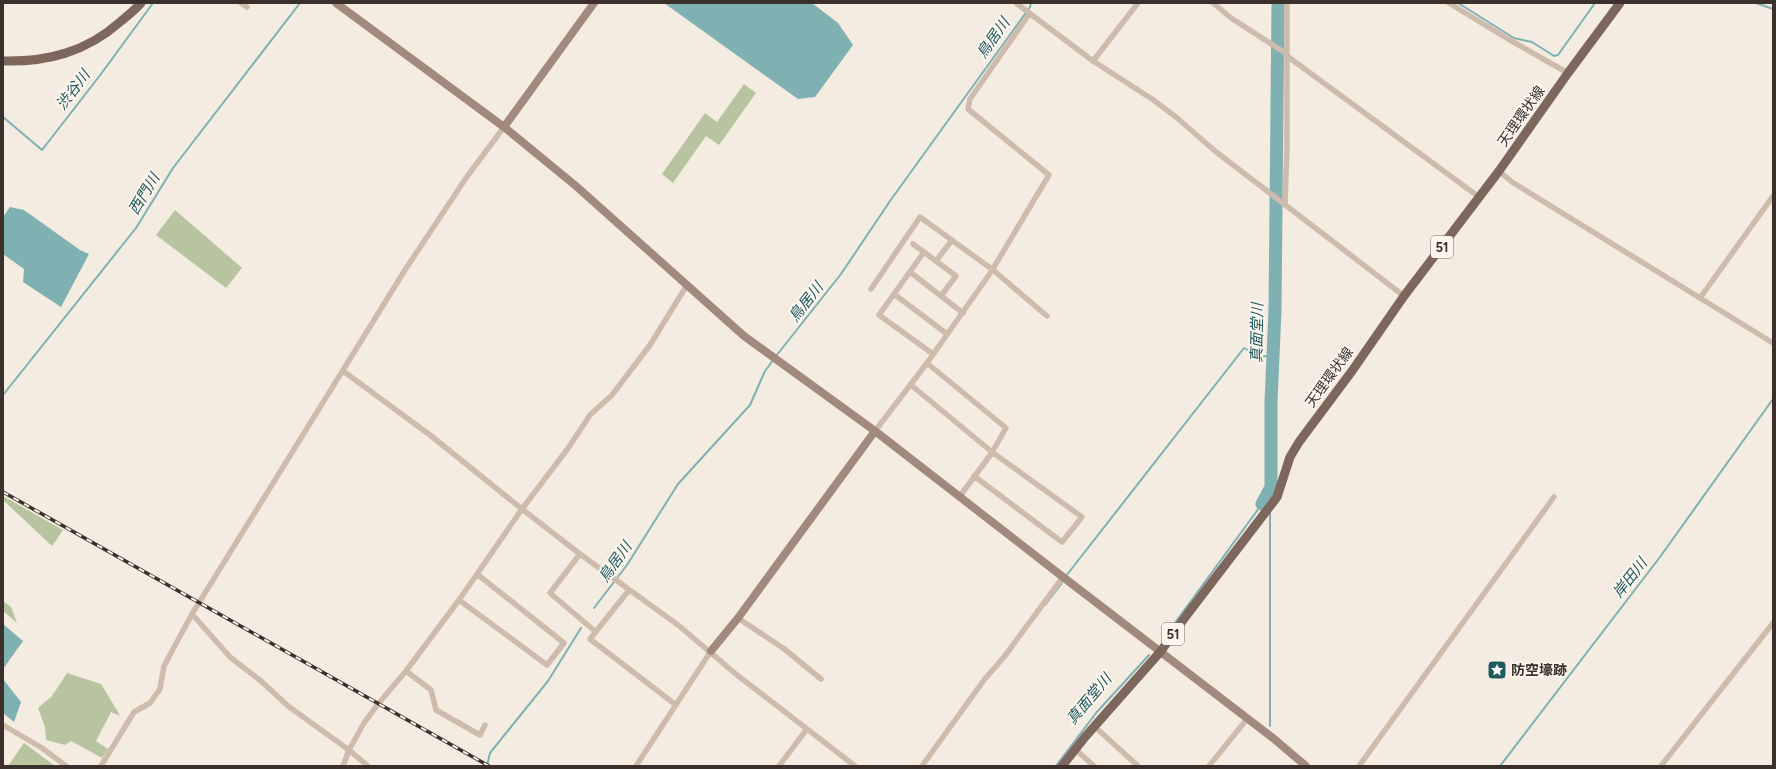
<svg xmlns="http://www.w3.org/2000/svg" width="1776" height="769" font-family="Figtree,'Noto Sans JP',sans-serif">
<rect width="100%" height="100%" fill="#f4ebe1"/>
<path fill="#b8c4a0" d="M744,84L756,93L719,145L706,136L673,183L662,174L705,113L717,122Z
M175,210L242,268L226,288L156,235Z
M3,496L63,530L52,546L3,500Z
M3,601L11,607L17,623L3,611Z
M67,673L101,684L118,712L120,716L111,712L96,741L108,749L102,758L71,741L65,745L46,740L45,727L38,708L52,696Z
M24,743L55,766H8Z"/>
<path fill="#7fb0b2" d="M664,3H812L838,23L853,45L815,97L798,99Z
M10,207L24,210L80,250L89,254L61,307L23,282L24,269L3,254V217Z
M3,624L23,641L3,669Z
M3,679L21,702L14,722L3,713Z"/>
<g fill="none" stroke-linecap="round" stroke-linejoin="round">
<path stroke="#7fb0b2" stroke-width="2" d="M1458,3L1514,38L1532,42L1554,56L1558,55L1595,3
M1756,3L1773,9
M3,117L42,150L101,74L153,3
M776,356L841,274L890,201L1030,7L1031,3
M3,395L136,228L173,168L300,3
M1270,513V726
M1066,576L1244,348L1260,357L1274,355
M1045,605L1062,583
M594,608L627,565L678,484L750,405L765,371L774,359
M1169,631L1262,504
M487,766L490,753L548,681L581,628
M1056,766L1096,713L1149,655
M1500,766L1660,557L1773,399"/>
<path stroke="#7fb0b2" stroke-width="13" d="M1262,504L1271,487V402L1275,310L1278,3"/>
<path stroke="#cdbbac" stroke-width="5.5" d="M241,3L247,7
M1016,3L1093,61L1152,99L1176,117L1215,151L1404,296
M1213,3L1231,18L1287,54
M1449,3L1508,39L1568,73
M1287,56L1479,197
M1093,61L1138,3
M1499,171L1512,182L1773,343
M1285,203L1287,148V3
M913,244L936,261L952,240
M924,252L879,315L933,354
M936,261L956,276L941,296
M910,272L963,313
M871,289L920,217L993,270L1047,316
M894,294L947,334
M1700,298L1773,196
M927,363L1006,428L991,454L960,496
M343,371L430,435L522,509L580,554L678,625L737,675L855,766
M911,385L992,452L1082,517L1062,542L974,476
M875,431L927,363L991,272L1049,175L968,109L970,99L1030,13
M580,554L550,593L596,632
M629,590L590,639L676,705
M459,600L547,665L564,643L477,574
M192,614L230,657L261,681L288,706L349,750L368,766
M738,618L783,648L821,679
M406,671L431,690L436,710L480,735L485,725
M3,725L42,748L66,766
M1094,726L1138,766
M1075,749L1094,766
M101,766L134,712L150,703L160,689L164,666L192,614L405,270L466,178L504,127
M343,766L349,750L364,723L378,704L406,671L459,600L522,509L569,447L590,415L612,395L650,345L687,285
M636,766L711,651
M779,766L807,729
M922,766L984,680L1004,657L1063,577
M1209,766L1247,719
M1359,766L1554,497
M1661,766L1773,623"/>
<path stroke="#a18a7d" stroke-width="8" d="M336,3L504,127L576,186L744,336L875,431L1063,577L1273,738L1306,766
M504,127L594,3
M711,651L738,618L875,431"/>
<path stroke="#7d675c" stroke-width="9" d="M3,61C48,62 86,52 120,22C127,16 135,10 141,3
M1062,766L1085,737L1161,651L1186,616L1277,497L1290,457L1299,442L1352,371L1404,296L1499,171L1568,73L1620,3"/>
<defs>
<path id="rail" d="M3,492L489,766"/>
</defs>
<use href="#rail" stroke="#3b302b" stroke-width="3.5"/>
<use href="#rail" stroke="#fbf5ee" stroke-width="2" stroke-dasharray="6" stroke-linecap="butt"/>
</g>
<defs>
<symbol id="sight-square" viewBox="-11 -11 22 22"><rect x="-9" y="-9" width="18" height="18" rx="4" fill="#1f5a5e" stroke="#fbf5ee"/><path d="M0-6L1.8-2.2L6-1.7L2.9 1.2L3.7 5.4L0 3.3L-3.7 5.4L-2.9 1.2L-6-1.7L-1.8-2.2Z" fill="#fff"/></symbol>
</defs>
<g fill-rule="evenodd">
<use href="#sight-square" x="1486" y="659" width="22" height="22"/>
</g>
<g text-anchor="middle" stroke-width="4" stroke-linejoin="round" paint-order="stroke">
<g fill="#fbf5ee" stroke="#756b66" stroke-width="1">
<rect x="1431" y="236" width="22" height="22" rx="3"/>
<rect x="1162" y="623" width="22" height="22" rx="3"/>
</g>
<g font-size="13" font-weight="bold" fill="#3b302b">
<text x="1442" y="252">51</text>
<text x="1173" y="639">51</text>
</g>
<g font-size="14" fill="#3b302b" stroke="#fbf5ee">
<text transform="translate(1521 116) rotate(-55)" y="5">天理環状線</text>
<text transform="translate(1329 377) rotate(-54)" y="5">天理環状線</text>
</g>
<g font-size="14" font-weight="bold" fill="#3b302b" stroke="#fbf5ee" text-anchor="start">
<text x="1511" y="675">防空壕跡</text>
</g>
<g font-size="15" font-style="italic" fill="#1f5a5e" stroke="#fbf5ee">
<text transform="translate(993 38) rotate(-55)" y="5">鳥居川</text>
<text transform="translate(73 90) rotate(-53)" y="5">渋谷川</text>
<text transform="translate(144 194) rotate(-59)" y="5">西門川</text>
<text transform="translate(806 302) rotate(-52)" y="5">鳥居川</text>
<text transform="translate(1257 333) rotate(-89)" y="5">真面堂川</text>
<text transform="translate(615 562) rotate(-55)" y="5">鳥居川</text>
<text transform="translate(1630 578) rotate(-52)" y="5">岸田川</text>
<text transform="translate(1089 699) rotate(-50)" y="5">真面堂川</text>
</g>
</g>
<rect width="1776" height="769" fill="none" stroke="#3b302b" stroke-width="8"/>
</svg>
